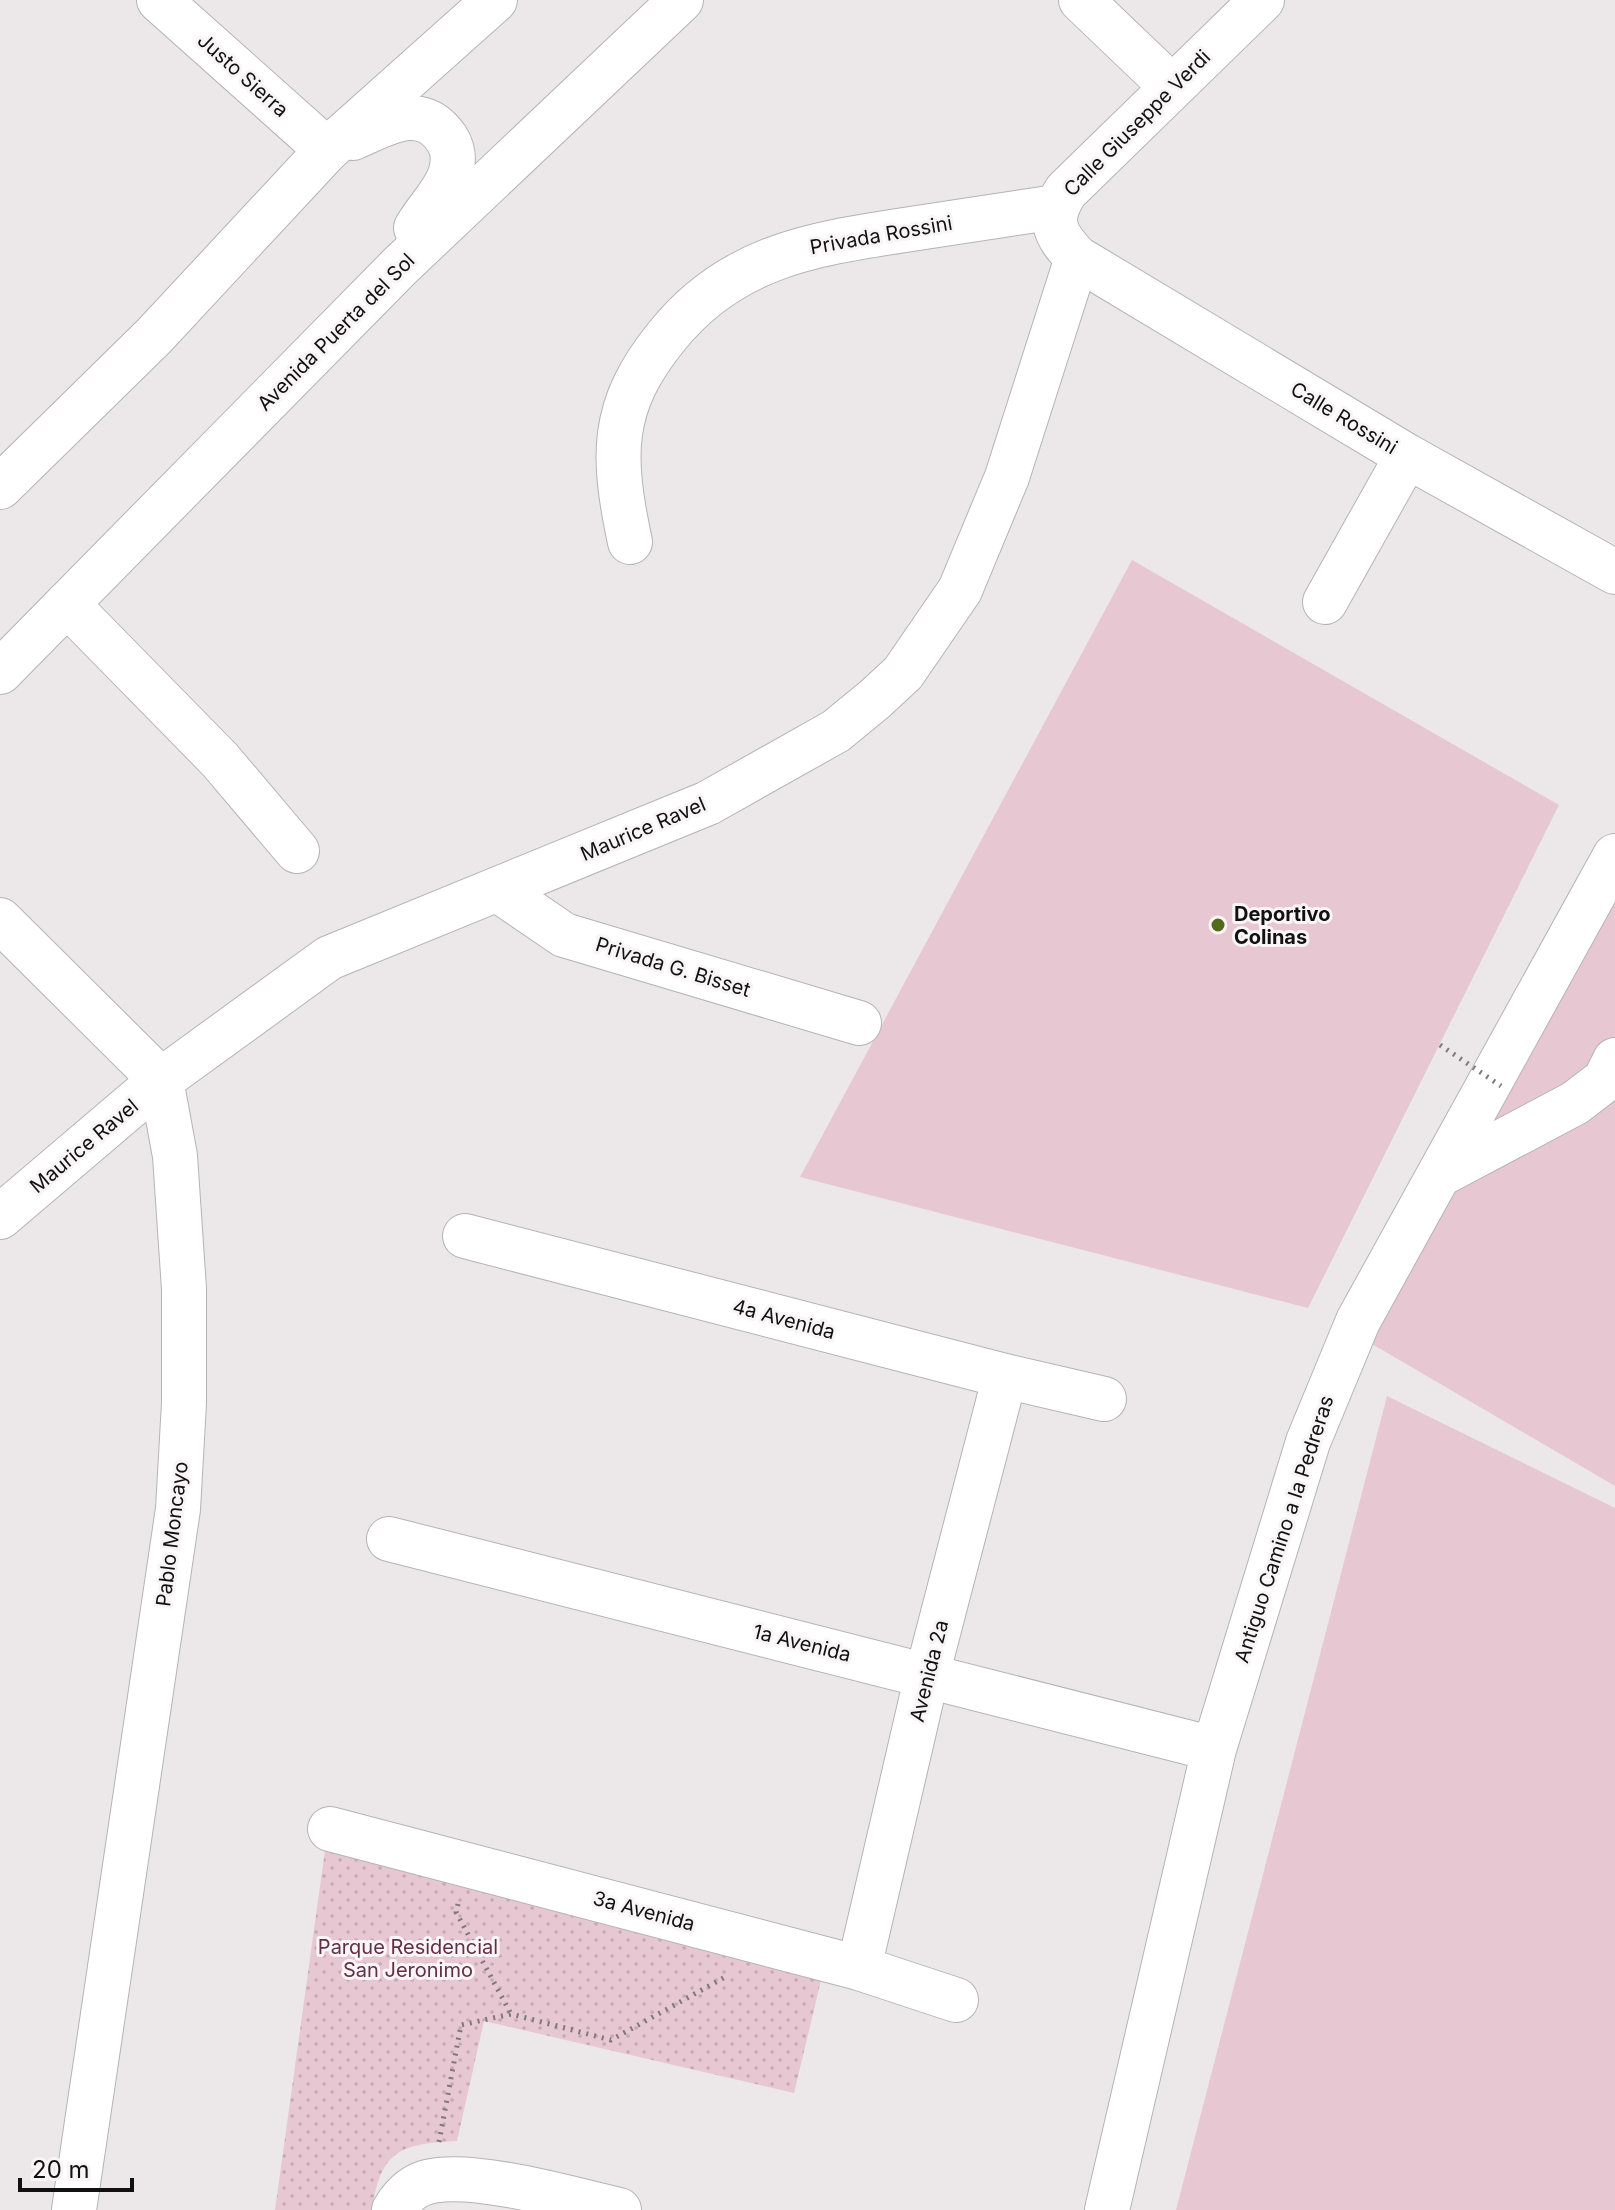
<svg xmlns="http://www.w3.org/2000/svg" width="1615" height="2210" font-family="Inter,sans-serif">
<defs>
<pattern id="park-dots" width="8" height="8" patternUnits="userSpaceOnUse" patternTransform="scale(2)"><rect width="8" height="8" fill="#e7c7d2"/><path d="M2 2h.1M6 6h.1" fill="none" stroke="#c5aab3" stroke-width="1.8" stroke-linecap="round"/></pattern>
</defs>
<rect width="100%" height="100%" fill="#ece8e9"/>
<path fill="#e7c7d2" d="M1132,560L1559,805L1308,1308L800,1177Z
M1615,872V1486L1360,1337Z
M1387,1396L1615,1508V2210H1176Z"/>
<path fill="url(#park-dots)" d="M327,1836L825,1964L794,2093L484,2021L457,2141C400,2144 381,2150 372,2210H275Z"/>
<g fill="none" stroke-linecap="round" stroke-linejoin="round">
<defs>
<path id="minor" d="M159,0L327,150
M1081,0L1172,87
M1262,0L1066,191C1047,220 1054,234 1077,258L1407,456L1615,572
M630,542C612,457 609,407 667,336C732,255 814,244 911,229C959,222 1007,214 1056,207
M1325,602L1407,456
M67,604L220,760L297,851
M498,890L564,935L859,1023
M0,920L161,1080L175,1156L184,1289V1403L178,1509L74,2210
M1439,1175L1575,1103L1605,1080L1615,1060
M0,1217L161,1080L329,958L708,803L836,731L875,699L903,673L960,590L1007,477L1077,258
M465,1236L1005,1376L1104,1399
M389,1539L1214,1749
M330,1829L859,1968L956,2000
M859,1968L927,1675L1005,1376
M394,2210C403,2195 414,2184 432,2181C478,2172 571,2199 619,2210
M1107,2210L1214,1749L1308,1442L1358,1321L1615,856"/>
<path id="major" d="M353,138C387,123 421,101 447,139C454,150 454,163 450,175C443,195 426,210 416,228
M0,487L154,336L327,150L495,0
M0,672L399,267L681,0"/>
</defs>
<use href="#minor" stroke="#b6b3b4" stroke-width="46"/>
<use href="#major" stroke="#b6b3b4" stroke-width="46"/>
<path stroke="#7d7a7b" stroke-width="5" stroke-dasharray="2 6" stroke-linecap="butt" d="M458,1904L456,1912L511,2014
M439,2142L461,2025L511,2014L611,2040L727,1976"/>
<use href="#minor" stroke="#fff" stroke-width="44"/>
<use href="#major" stroke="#fff" stroke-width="44"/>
<path stroke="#7d7a7b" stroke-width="5" stroke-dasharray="2 6" stroke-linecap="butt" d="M1440,1045L1501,1086"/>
</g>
<circle fill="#526a1a" stroke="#f9f5f6" stroke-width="3" cx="1218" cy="925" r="8"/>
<g text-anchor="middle" stroke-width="6" stroke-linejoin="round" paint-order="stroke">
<g font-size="20" fill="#121112" stroke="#f9f5f6">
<text transform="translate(243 75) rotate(42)" y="7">Justo Sierra</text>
<text transform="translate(1137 123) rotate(-45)" y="7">Calle Giuseppe Verdi</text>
<text transform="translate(881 235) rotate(-10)" y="7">Privada Rossini</text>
<text transform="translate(336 332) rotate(-45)" y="7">Avenida Puerta del Sol</text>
<text transform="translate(1344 418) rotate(31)" y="7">Calle Rossini</text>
<text transform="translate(643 829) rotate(-23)" y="7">Maurice Ravel</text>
<text transform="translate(673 967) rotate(17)" y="7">Privada G. Bisset</text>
<text transform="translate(84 1146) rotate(-40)" y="7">Maurice Ravel</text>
<text transform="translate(784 1319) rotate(15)" y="7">4a Avenida</text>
<text transform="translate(1284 1529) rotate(-72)" y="7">Antiguo Camino a la Pedreras</text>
<text transform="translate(172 1534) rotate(-83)" y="7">Pablo Moncayo</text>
<text transform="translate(802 1643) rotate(14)" y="7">1a Avenida</text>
<text transform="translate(929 1671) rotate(-76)" y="7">Avenida 2a</text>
<text transform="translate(644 1911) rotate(15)" y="7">3a Avenida</text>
</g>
<g font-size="20" font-weight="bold" fill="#121112" stroke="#f9f5f6" text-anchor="start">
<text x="1234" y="921">Deportivo<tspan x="1234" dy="23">Colinas</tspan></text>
</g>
<g font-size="20" fill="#623046" stroke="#f9f5f6">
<text x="408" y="1954">Parque Residencial<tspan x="408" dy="23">San Jeronimo</tspan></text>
</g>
</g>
<path d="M20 2178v12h112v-12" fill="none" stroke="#121112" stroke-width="4"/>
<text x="32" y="2178" font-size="24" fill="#121112" stroke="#f9f5f6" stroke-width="6" paint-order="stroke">20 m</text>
</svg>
